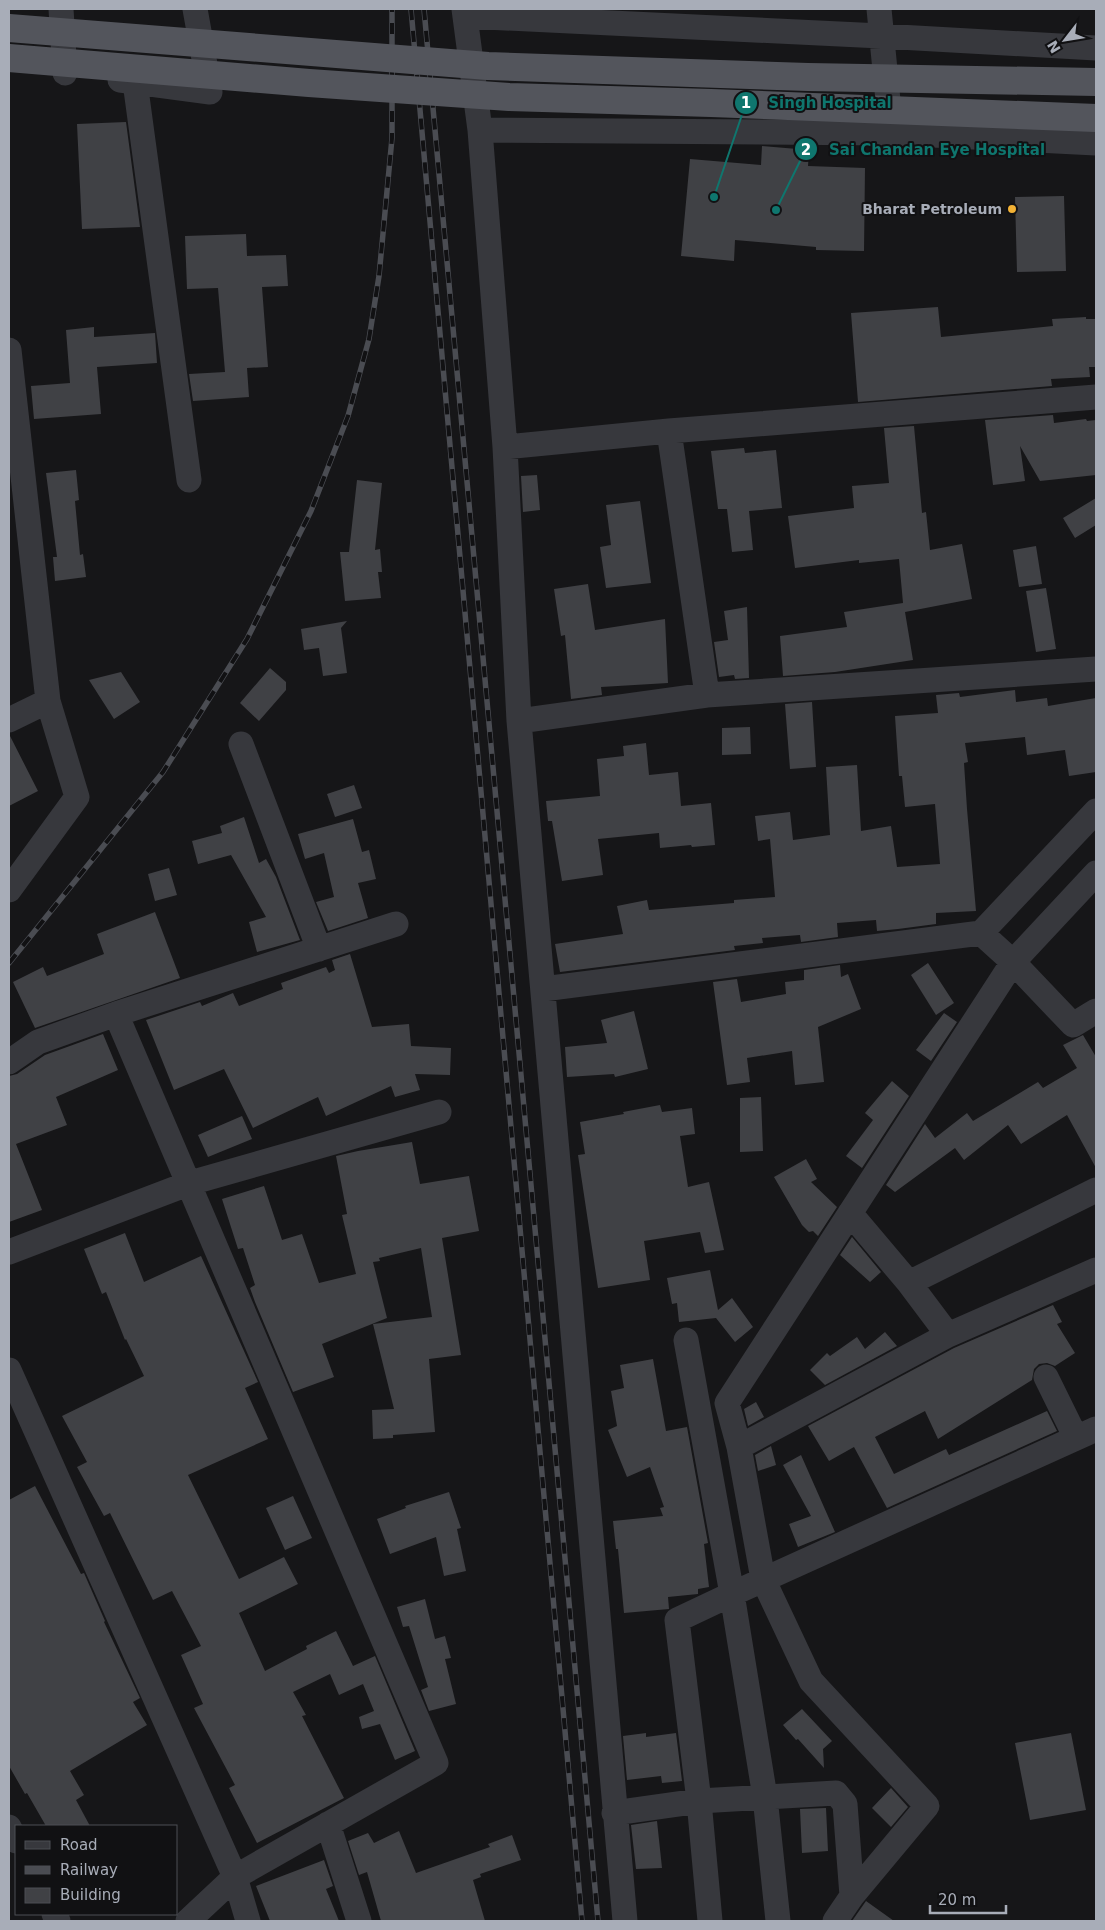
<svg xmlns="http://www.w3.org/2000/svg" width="1105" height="1930" font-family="'DejaVu Sans',sans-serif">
<rect width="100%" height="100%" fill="#161618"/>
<path fill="#404145" d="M126,122L140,227L82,229L77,124Z
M762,146L809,150L808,166L865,168L864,251L816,250V247L735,240L734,261L681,256L690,159L761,165Z
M1064,196L1066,271L1017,272L1015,197Z
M246,234L247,256L286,255L288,286L262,287L268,367L247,368L249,397L193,401L189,374L225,372L218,288L187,289L185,236Z
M938,307L941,337L1053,326L1052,319L1086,317V319H1096V367H1089L1090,377L1051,379L1052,386L858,402L851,313Z
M94,327V337L155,333L157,363L97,367L101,414L34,419L31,386L70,383L66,330Z
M1053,415L1054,423L1086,419L1087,421L1096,420V475L1040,481L1020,446L1025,481L993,485L985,420Z
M914,426L922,513L926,512L930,550L962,544L972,599L905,612L913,660L835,672L783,676L780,636L847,627L844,612L903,603L899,559L859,563V560L795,568L788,516L854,508L852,486L889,483L884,428Z
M744,448L745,453L776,450L782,508L749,511L753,550L732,552L727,509H718L711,451Z
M76,470L79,500L75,501L80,555L83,554L86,577L55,581L53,557H57L46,473Z
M537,475L540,510L523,512L521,476Z
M357,480L382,483L375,550L380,549L382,572H378L381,598L345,601L340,552H349Z
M1096,498V525L1075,538L1063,518Z
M640,501L651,583L606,588L600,547L611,545L606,505Z
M1036,546L1042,584L1019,587L1013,550Z
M588,584L595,630L665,619L668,683L601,687L602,695L571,699L565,635L561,636L554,589Z
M1046,588L1056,649L1036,652L1026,591Z
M747,607L749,678L735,679L734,675L719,677L714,642L728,640L724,611Z
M347,621L341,628L347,673L323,676L319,648L304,650L301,629Z
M270,668L286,682V690L259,721L240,703Z
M121,672L140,702L114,719L89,680Z
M1015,690L1016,702L1047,698L1048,706L1096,698V772L1069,776L1065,750L1027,755L1025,737L965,743L968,762L964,763L967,809L976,911L936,913V924L898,929L877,931L876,920L837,923L838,937L801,942L800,935L762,938L763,943L734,946L735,950L560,972L555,944L623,934L617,906L647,900L649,910L734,903V900L775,897L770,839L758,841L755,816L790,812L793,840L830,835L826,767L857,765L861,831L891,826L897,867L940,864L935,804L905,807L902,776H899L895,716L938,713L936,695L959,693L960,697Z
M812,702L816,767L790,769L785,704Z
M750,727L751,754L722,755V728Z
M9,734L38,791L9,806Z
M646,743L649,775L678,772L681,806L711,803L715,845L692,847L691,845L660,848L659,833L598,839L603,875L562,881L552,821H548L546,801L600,796L597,759L624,756L623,746Z
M354,785L362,808L335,817L327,794Z
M244,817L259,863L266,859L276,877L300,940L257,952L249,922L266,917L231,855L198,864L192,841L222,833L220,826Z
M353,819L362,852L369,850L376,879L358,883L368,918L328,931L316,902L334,897L324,853L305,859L298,834Z
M169,868L177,895L155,901L148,874Z
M155,912L180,978L35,1028L13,982L43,967L47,976L104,954L97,934Z
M350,954L372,1027L409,1024L411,1046L451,1048L450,1075L415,1074L420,1090L395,1097L391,1086L326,1116L318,1097L253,1128L224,1069L174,1090L146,1020L200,1002L202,1006L233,993L239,1006L283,989L281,983L326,967L329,973L335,970L332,960Z
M928,963L954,1003L936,1015L911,975Z
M840,965L841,977L848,974L861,1009L818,1027L824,1082L795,1085L792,1051L747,1058L750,1082L727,1085L713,982L737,979L741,1002L786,994L785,982L804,980V970Z
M634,1011L648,1069L615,1077L614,1074L567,1077L565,1047L607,1043L601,1020Z
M944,1013L957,1022L931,1061L916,1050Z
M103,1034L118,1070L56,1097L67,1125L16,1144L42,1210L9,1222V1076L17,1074L45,1055Z
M1083,1035L1096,1057V1168L1067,1115L1021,1144L1008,1125L964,1160L955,1148L895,1192L886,1185L925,1124L935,1138L967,1113L973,1121L1038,1082L1043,1088L1077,1068L1063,1045Z
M892,1081L909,1096L862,1168L846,1156L873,1120L865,1113Z
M761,1097L763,1151L740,1152V1098Z
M660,1105L662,1112L692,1108L695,1134L680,1136L688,1187L709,1182L724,1250L705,1253L700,1232L644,1241L650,1280L598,1288L578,1155L585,1154L580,1122L624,1114L623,1112Z
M242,1116L252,1139L208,1157L198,1135Z
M412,1142L420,1184L469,1176L479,1231L442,1238L461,1355L429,1359L435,1432L393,1435V1438L373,1439L372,1410L394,1409L373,1324L432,1317L421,1248L379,1258L380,1261L373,1262L387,1318L322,1344L334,1377L293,1392L255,1302L250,1288L255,1285L243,1248L238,1249L222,1199L264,1186L282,1240L302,1234L319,1283L356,1274L342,1215L347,1214L336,1156L358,1151Z
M806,1159L817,1179L811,1182L837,1207L818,1236L813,1231L809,1232L802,1225L774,1177Z
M125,1233L144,1282L201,1256L258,1382L245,1388L268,1439L188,1475L239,1579L284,1557L298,1584L239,1613L265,1671L307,1649L306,1646L336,1631L353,1666L375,1656L415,1751L395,1760L380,1724L362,1729L359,1717L374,1711L363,1684L339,1695L330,1674L293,1692L306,1715L302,1716L344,1798L257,1843L229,1788L235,1785L194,1708L203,1704L181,1655L201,1646L172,1591L153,1600L110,1513L104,1516L77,1467L87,1462L62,1416L144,1376L126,1339L125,1340L106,1292L102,1294L84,1249Z
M852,1237L881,1272L870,1282L840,1255Z
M710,1270L718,1310L732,1298L753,1327L735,1342L716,1318L679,1322L677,1303L672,1304L667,1278Z
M1053,1305L1062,1322L1057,1324L1075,1353L1055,1366L1047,1363L1039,1364L1034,1369L1032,1380L938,1439L925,1411L875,1437L894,1474L946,1449L949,1455L1047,1411L1057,1431L887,1508L854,1447L829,1461L808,1426L954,1348Z
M885,1332L897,1346L825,1385L810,1370L827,1353L830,1356L857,1337L865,1349Z
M653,1359L666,1431L687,1427L708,1543L704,1544L709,1587L698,1589V1594L668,1597L669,1609L624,1613L618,1549H616L613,1521L663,1516L660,1508L664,1507L650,1467L627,1477L608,1430L617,1426L611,1391L624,1388L620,1365Z
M756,1402L764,1417L748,1426L744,1409Z
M771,1446L776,1465L758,1471L755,1455Z
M801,1455L835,1532L798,1547L789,1524L811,1516L783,1465Z
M35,1486L81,1574L84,1573L105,1621L104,1622L140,1698L133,1702L147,1725L70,1771L84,1795L76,1800L90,1826H46L27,1793L25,1794L9,1766V1500Z
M449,1492L461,1528L457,1529L466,1571L444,1576L436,1537L390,1554L377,1519L406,1508L405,1506Z
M293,1496L312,1538L285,1550L266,1508Z
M425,1599L435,1639L445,1636L451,1658L445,1659L456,1704L429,1711L421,1690L428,1687L409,1626L403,1627L397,1607Z
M802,1709L832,1741L823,1749L824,1768L798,1739L796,1740L783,1725Z
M646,1733V1737L676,1733L682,1781L662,1783L661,1776L627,1780L623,1736Z
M1071,1733L1086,1810L1030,1820L1015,1743Z
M891,1788L908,1807L891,1827L872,1808Z
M826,1808L828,1851L802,1853L800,1809Z
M657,1821L662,1868L636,1869L631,1825Z
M399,1831L416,1873L490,1847L488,1844L512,1835L521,1860L480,1874L481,1877L473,1880L485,1921H381L367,1872L359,1875L348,1841L368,1833L374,1843Z
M324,1860L333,1886L326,1889L339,1921H270L256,1886Z
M866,1901L894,1921H852Z"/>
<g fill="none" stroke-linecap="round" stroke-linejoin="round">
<path stroke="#37383d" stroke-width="25" d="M61,9L65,73
M464,9L480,130L505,447L519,721L625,1921
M879,9L891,131
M465,16L881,36L1096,48
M120,80L210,92L195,9
M135,82L189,480
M480,130L892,133L1096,143
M9,350L48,701L77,797L9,890
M669,431L707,695
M505,447L669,431L1096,397
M9,720L48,701
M519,721L707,695L1096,669
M241,744L319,949
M981,933L1013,962L1073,1025L1096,1011
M543,989L981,933L1096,811
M116,1014L436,1763L235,1877L188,1921
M9,1062L38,1042L116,1014L396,924
M850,1213L909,1283
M9,1252L190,1183L439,1112
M948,1335L909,1283L1096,1190
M686,1340L732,1594L765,1797L778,1921
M9,1370L235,1877L248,1921
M1046,1377L1076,1438
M739,1447L948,1335L1096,1270
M614,1813L699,1801L836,1793L845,1804L852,1896
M328,1824L359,1921
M9,1827L16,1841
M54,1914L58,1921
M710,1921L699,1801L677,1620L732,1594L1096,1429
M835,1921L852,1896L927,1806L811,1681L763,1579L739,1447L727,1403L1013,962L1096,873"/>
<defs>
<path id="rail" d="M411,9L582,1921
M424,9L598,1921
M9,963L163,772L247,639L311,511L348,416L369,339L379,276L392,138V9"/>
</defs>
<use href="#rail" stroke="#4a4c52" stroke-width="5.5"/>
<use href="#rail" stroke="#111113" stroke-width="4" stroke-dasharray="11" stroke-linecap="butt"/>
<path stroke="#53555c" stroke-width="28" d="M9,28L488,66L808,77L1096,82
M9,58L309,83L509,97L711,103L1096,118"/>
</g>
<circle fill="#f2b134" stroke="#111113" stroke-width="2" cx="1012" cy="209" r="5"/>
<g text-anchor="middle" stroke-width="4" stroke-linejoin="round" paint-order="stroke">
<g font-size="14" font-weight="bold" fill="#a8adb8" stroke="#111113" text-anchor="end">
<text x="1002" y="214">Bharat Petroleum</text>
</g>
</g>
<path fill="none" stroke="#0f766e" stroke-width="2" d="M714 197L746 103M776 210L806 149"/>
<g fill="#0f766e" stroke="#111113" stroke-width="2">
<circle cx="714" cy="197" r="5"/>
<circle cx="776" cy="210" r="5"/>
<circle cx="746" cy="103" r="12"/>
<circle cx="806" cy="149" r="12"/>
</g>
<g font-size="15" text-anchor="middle" font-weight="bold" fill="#fff">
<text x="746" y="108">1</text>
<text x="806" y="155">2</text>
</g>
<g font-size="15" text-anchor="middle" font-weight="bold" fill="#0f766e" stroke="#111113" stroke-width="4" stroke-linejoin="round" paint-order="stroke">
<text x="830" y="108">Singh Hospital</text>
<text x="937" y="155">Sai Chandan Eye Hospital</text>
</g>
<rect width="1105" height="1930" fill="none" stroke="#a8adb8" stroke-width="20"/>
<rect x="15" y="1825" width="162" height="90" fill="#111113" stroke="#4d4f55"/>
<rect x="25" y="1841" width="25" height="8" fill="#37383d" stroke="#4d4f55"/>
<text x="60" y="1850" font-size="15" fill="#a8adb8">Road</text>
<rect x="25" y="1866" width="25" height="8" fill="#4a4c52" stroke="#4d4f55"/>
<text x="60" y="1875" font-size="15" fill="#a8adb8">Railway</text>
<rect x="25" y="1888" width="25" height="15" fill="#404145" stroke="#4d4f55"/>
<text x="60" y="1900" font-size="15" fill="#a8adb8">Building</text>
<g transform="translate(1065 40) rotate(239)" stroke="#111113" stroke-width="4" paint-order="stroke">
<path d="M0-4L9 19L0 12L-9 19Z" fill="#a8adb8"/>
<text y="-8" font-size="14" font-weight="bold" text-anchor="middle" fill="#a8adb8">N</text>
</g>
<path d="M930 1905v8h76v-8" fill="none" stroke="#a8adb8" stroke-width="2.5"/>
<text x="938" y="1905" font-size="15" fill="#a8adb8" stroke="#111113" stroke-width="4" paint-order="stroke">20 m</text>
</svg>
